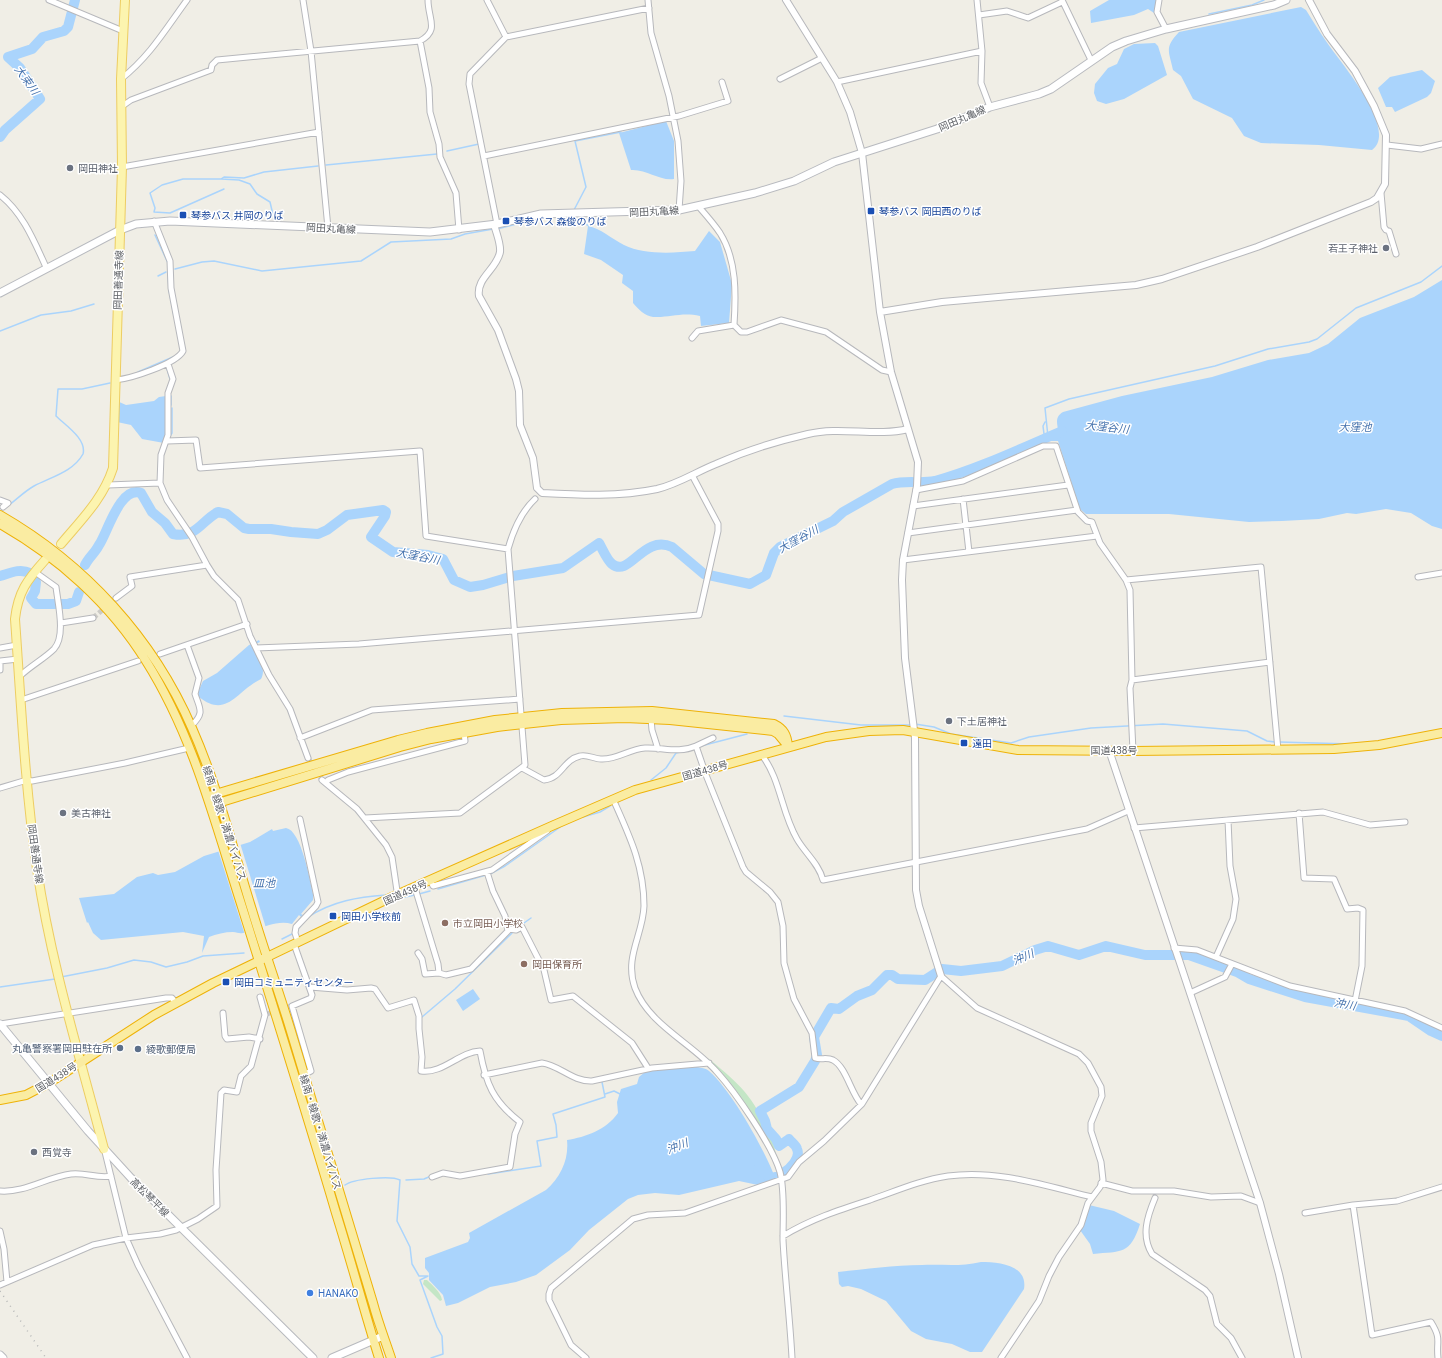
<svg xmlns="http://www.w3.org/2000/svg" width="1442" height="1358" font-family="Roboto,'Noto Sans JP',sans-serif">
<rect width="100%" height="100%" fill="#f0eee6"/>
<path fill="#c4e6c6" d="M708,1058C733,1079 755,1096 765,1128C767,1132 771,1134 772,1138C774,1146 776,1154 778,1162L735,1090Z
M424,1280H427C432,1285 441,1292 442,1300L440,1301L423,1284Z"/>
<path fill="#aad4fc" d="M1109,0H1157L1154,13L1148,9L1134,15L1091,23L1090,11Z
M1301,7L1306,10C1313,21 1320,33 1328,44C1341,63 1399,130 1372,150L1319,145L1261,143L1244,136L1232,118L1193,99L1181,76L1173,70C1169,51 1164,48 1179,32Z
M1155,43L1158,46L1167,75L1124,99L1106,104L1097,101L1094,93L1095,84L1108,68L1117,64L1124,49L1134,44Z
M1422,70L1435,81L1431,93L1427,97L1395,112L1392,107H1386L1378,88L1390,77Z
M666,121L674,141V179C659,181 647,169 631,170L619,133Z
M588,226C600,228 612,239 624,245C644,255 673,253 695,251L709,231L720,242L732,284L729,323L701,326L700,316C681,312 670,318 653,317C645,316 638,309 633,303V291L622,283L623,275L601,260L584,254Z
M1442,280V529L1432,526L1411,513L1386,509L1356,514L1347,513L1319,519L1282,521L1249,522L1169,514H1086L1080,509L1058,441H1051L1050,433L1058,430C1057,422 1055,417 1063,412L1122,396L1212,377L1268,360L1309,353L1328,344L1360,318L1414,297Z
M166,396V436L164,443L142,439L131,425L117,422V401L126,405L154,401L159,397Z
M259,640L260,642L251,646C258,655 267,668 261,679C236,691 227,719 199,697L198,692L203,681L217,673L249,645Z
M286,828C301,830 310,880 313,894V900L301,914L303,915L301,917L299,915L292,924C275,919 258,931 243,933C239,934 237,932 233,932C225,932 216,934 209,937L202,953L204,936L183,932L101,940L93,933L88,922L87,923L79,898L114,894L137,877L153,873L158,875L175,872L204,856L250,842L272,829L273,831Z
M473,989L480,999L463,1011L456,1000Z
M697,1067C701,1068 706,1068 709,1071C731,1090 763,1147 774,1175L767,1178L768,1182L758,1185L739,1181L679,1195L655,1193L638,1195L628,1199L589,1230L570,1250L536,1275L516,1282L490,1287L458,1303L446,1306L443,1295L429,1280V1273L425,1268V1258L468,1242L470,1238L469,1233L546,1190C561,1177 569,1159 567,1140C586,1137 606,1130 618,1113L617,1102L621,1089L637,1084L639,1077L646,1071Z
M1089,1205L1114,1211L1140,1224C1130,1255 1122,1251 1093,1254L1090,1244L1080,1230Z
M981,1262C999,1262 1028,1265 1024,1289L982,1352H970L952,1344L926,1339L911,1331L886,1301L861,1289L848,1286L842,1287L839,1284L838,1272C866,1269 894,1265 922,1265C944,1264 959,1267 981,1262Z"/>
<path fill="#f0eee6" d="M240,843L266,928L245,935L218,850Z"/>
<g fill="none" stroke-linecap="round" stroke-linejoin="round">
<path stroke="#aad4fc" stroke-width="1.5" d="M1209,14L1252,5L1264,0
M447,151L479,144
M326,165L437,154
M221,179L224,177L244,178L264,172L318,166
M224,189L170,213L154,212L155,208L150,193L162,185L183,179H221L239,180L250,184L257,194L270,202L274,219
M574,210L586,187L575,141L621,132
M561,216C569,224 582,219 590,227
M497,229L532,220
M155,235L168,263
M168,269L169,290L174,316
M175,269L202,262L214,261L262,271L361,261L391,242L451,239L465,234L493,229
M158,276L166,272
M0,331L41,315L71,311L94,304
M166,365L170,379
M138,372L173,357
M171,396V405
M1045,422L1043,426L1044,434L1048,437
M170,436L172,433V408
M1048,437L1045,408L1069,399L1215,366L1268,349L1309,342L1317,339L1356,308L1421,282L1442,266
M9,505C17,499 25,491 34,486C51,477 73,472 83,454C87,439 65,425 56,416L58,389H82L110,383
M784,716L861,725H911
M915,724L934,727L951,734L1011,743L1029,737L1091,728L1163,724L1247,731L1267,741L1275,742
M1279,742L1351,744
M701,746L747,734
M651,780L666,768L676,753L690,750
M583,817L600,812L610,806
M490,874L505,866L563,825
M438,889L486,875
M419,894L430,891
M400,898L415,895
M308,917C333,901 358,897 386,895
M524,923L531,918
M298,929L302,924
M282,939L292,934
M61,977L107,968L134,960L151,962L166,967L187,962L203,956L244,953
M0,987L55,979
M422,1017L455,989L512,933
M605,1094L614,1091L620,1094
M488,1174L541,1166L537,1141L557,1137L556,1125L553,1114L605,1097L602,1082
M406,1180L424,1179L431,1176
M345,1185C353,1179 391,1175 400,1180L397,1221L410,1247L412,1264L419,1276H427
M428,1276L420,1280L437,1327L442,1336L443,1354L431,1358"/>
<path stroke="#aad4fc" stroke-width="10" d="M0,137L5,130L40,99L20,68L8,57L32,49L43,37L64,31L68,27L75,0
M85,565C89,557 95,553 99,545C107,534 120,485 141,493L152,512L165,523L173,534C196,539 201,521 218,512L227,514L244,528L249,529H271L291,532L318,534L327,530L347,515L383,510L386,512L385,516L371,537L393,552L428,555L443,559L454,580L470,587L483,585L513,576L563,568L599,543C603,550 607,560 612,564C630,578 643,534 672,547L704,574L750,584L766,575L774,553L780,547L833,521L843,512L892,484C906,480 921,484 935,481C978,469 1020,449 1062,431
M0,576C10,573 20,568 30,573
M36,582L35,591L31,598L36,604H68L76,601L79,592
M758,1169L771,1178L776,1177
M783,1173C790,1169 801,1158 797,1149C796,1145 791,1142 789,1139L779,1146L776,1139L767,1129L765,1121L760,1111L799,1087L815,1061L817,1055L814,1037L831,1008L839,1009L857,996L872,990L887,975H892L898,979L925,980L942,969L961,971L1002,966L1035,950L1048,946L1079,955L1106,946L1145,955H1189L1237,972L1249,979L1305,997L1409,1016L1431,1031L1442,1036"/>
<path stroke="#cccbc6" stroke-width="5" stroke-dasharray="5 2.5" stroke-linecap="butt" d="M93,618L106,607
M308,758L322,780
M267,1014L291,1006"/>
<defs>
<path id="minor" d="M49,0L123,31
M303,0L311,51L328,228
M487,0L506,37
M648,0L651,33L669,96L678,141L681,181L679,210
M977,0L982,51L981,83L990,107
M1062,0L1091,60
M1159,0L1157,12L1166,29
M979,15L1007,11L1028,18L1062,2
M420,41L429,88L430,112L439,144L440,157L456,193L459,230
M121,79C150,56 165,30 187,0
M780,79L822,58
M837,82L982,51
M121,107L131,100L211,70L212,65L217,60L420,41C440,30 428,19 428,0
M1387,145L1421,149L1442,144
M484,156L679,116L728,101L722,82
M122,167L319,132
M1381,193L1384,227L1386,230L1389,231L1396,254
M0,195C23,213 34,241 46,267
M699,207C706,215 714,224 720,233C737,260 736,295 734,325
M497,224L469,84L470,74L506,37L649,8
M734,325L741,332H747L781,320L826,332L882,370L891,372
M692,338L698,331L734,325
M168,364L173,379L168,393V435L161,455L160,483L167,500L192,537L207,565L214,576L238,600L250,636L269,675L290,709L308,758
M115,380C130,379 176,364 183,351L171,288L170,261L154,221
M167,441L196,440L200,468L420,451L426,536L508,549
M108,485L160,483
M916,490L963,481L1043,446H1056L1078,512L1087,521L1092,522L1100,543L1126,580L1130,590L1132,680L1130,688L1133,751
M963,499L969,552
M0,500L8,503L3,507
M913,506L1068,485
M908,533L1077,510
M903,560L1097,536
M1418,577L1442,573
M1126,580L1261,567L1278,750
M116,598L132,586L130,577L207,565
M61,623L93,618
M187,645L199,678L195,694C200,709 205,713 191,726
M0,648L17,645
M256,648L359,644L699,615L718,531V524L692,475
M160,654L247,624
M0,670V661L18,659
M19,677C30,666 44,659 54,649C66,636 58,604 56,587L35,572
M1132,680L1270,662
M21,700L138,661
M651,719L652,730L658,749
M300,738L372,710L520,699
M696,746L713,738
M761,754C781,779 781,812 797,839C805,853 819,864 823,880L1087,829L1128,811
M522,768L544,780C562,778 563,760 580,756C587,754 594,759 601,759C617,760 629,749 645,748C663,747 678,754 696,746L706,775L743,867L746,872L770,892L778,902L783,926L784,963L794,999L812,1033L815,1058C821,1060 827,1057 833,1060C846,1067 851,1093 861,1104
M322,780L357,809L386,845L392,857L397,891L395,896
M326,783L328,780L348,772L465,741L464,733
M0,788L27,780L32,781L125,763L189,748
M613,799C629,835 644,865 644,906C643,935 624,957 635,988C649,1025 692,1043 717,1072C736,1093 772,1145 780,1172C785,1191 783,1219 783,1240C785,1279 790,1319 792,1358
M1299,813L1304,878L1334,879L1347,909L1358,908L1363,910L1362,966L1355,1001
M365,818L460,813L525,765L508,549C513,531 521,512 535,499
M1134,828L1323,812L1370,825L1405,822
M430,880L433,886L492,870L547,831
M415,888L438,964L439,973L425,974L422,959L418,953
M508,929L516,930L522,927L544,970L551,1000L573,996L632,1043L648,1068
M298,942L295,933L296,927L316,906L318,902L300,819
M294,944L312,995L311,998L292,1006L311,1071L309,1072
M1174,948L1197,950L1290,986L1405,1011L1442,1028
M1216,957L1233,919L1236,899L1230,866L1228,820
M439,973L446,975L471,969L508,931L505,916L493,891L487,872
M310,987L347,990L371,988L375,989L388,1008L414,1000L419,1016V1029L422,1057L421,1071C443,1074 459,1052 480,1051C486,1084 493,1101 520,1122L515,1134L510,1167L460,1176L443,1173L432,1177
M1190,993L1225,977L1232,964
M223,1013L225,1036L227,1039L249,1037L260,1039
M0,1024L166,998H172L176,1003
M484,1075L542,1063C559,1065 573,1082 592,1081L652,1068L709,1063
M105,1152L126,1238L138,1265L187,1358
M1101,1183L1132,1191H1174L1211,1197L1241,1196L1260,1203
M0,1191C25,1193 47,1177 71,1174C85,1172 98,1179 111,1176
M1155,1198C1147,1217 1141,1236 1152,1254L1205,1290L1210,1296L1217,1324L1231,1338L1242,1358
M1353,1205L1372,1335L1431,1322C1442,1340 1436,1340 1438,1358
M1305,1213L1353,1205L1397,1201L1442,1187
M0,1231L4,1249L7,1282
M783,1236C811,1219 839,1210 870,1200C896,1191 921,1180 948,1176C996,1169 1046,1186 1092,1197
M0,1285L93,1245L126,1238L160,1234L176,1230L198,1219L217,1206L216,1170L221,1093L224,1090L237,1092L241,1076L251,1066L265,1015L260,997
M586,1358L571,1345L549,1300V1294L551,1288L633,1219L648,1215L685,1213L788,1177L799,1162L824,1141L862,1104L941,976L977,1008L1079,1054L1088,1063L1101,1087L1102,1096L1091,1123V1131L1101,1162L1103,1180L1100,1187L1088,1203L1081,1225L1059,1257L1049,1276L1039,1301L1001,1358"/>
<path id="tertiary" d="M786,0L837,82L850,112L862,153L880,312L891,372L918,462L917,486L903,560L902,580L905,658L915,738L916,890L919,906L941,976
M494,224C496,233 501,243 500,252C497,269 476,278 479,296L498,330L516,379L519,391L520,425L533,458L537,488L542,493C580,495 619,497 657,489C678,484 696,472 716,464C745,451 777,441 808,434C841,426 876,437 908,429
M880,312L942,302L1136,285L1162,279L1257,247L1371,202L1377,198L1385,184L1386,135L1374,106L1355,71L1327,34L1309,0
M1109,750L1260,1203L1279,1274L1298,1358"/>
<path id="secondary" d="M0,293L120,230L136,224L170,221L430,232L497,224L541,214L679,210L755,193L794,181L834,162L937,129L990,107L1039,94L1051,89L1112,47L1126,41L1166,29L1274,5L1286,0
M0,1024L88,1131L131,1178L313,1358
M0,1355L3,1358
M332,1358L383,1336"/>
<path id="primary" d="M61,544C81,520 103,499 113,468L122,167L121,79L125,0
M45,560C27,580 18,592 15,619C21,703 25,787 37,869C51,964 80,1057 104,1149"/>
<path id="trunk" d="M0,515C85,564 153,638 192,728C218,787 233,849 252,910C264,950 278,989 290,1028C318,1120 345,1212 373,1303C378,1322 385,1340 391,1358
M0,524C58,557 111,604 146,661C194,737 215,823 242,907C274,1009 306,1111 336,1213C351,1261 364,1310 379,1358
M212,795L398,740L427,733L495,720L562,713L652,711L774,724C784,729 787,735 788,746
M215,804L400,747L431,739L497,727L561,720L625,718L670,720L773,731L778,734L788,746
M0,1100L26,1095L49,1083L154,1015L213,983L394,896L554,825L635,790L826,737L869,731L903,730L1018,750L1133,751L1334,749L1379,745L1442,733"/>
</defs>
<use href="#minor" stroke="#b7b8bc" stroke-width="7"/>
<use href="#tertiary" stroke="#b7b8bc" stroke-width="8"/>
<use href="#secondary" stroke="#b8babf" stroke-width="9"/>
<use href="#primary" stroke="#edcd62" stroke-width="10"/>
<use href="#trunk" stroke="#eeb208" stroke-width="10"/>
<use href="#minor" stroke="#fff" stroke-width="5"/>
<use href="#tertiary" stroke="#fff" stroke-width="6"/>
<use href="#secondary" stroke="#fff" stroke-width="7"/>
<use href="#primary" stroke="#fcf4af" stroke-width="8"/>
<use href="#trunk" stroke="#faeca2" stroke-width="8"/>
<path stroke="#b6b7b7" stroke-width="1.5" stroke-dasharray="1 5" stroke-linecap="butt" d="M0,1291L46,1358"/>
</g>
<g fill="#6b7280" stroke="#fff" stroke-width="1.5">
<circle cx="70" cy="168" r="4"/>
<circle cx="1386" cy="248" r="4"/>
<circle cx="949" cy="721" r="4"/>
<circle cx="63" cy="813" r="4"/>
<circle cx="34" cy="1152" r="4"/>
</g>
<g fill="#1a4fb4" stroke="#fff" stroke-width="1.5">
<rect x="867" y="207" width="8" height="8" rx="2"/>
<rect x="179" y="211" width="8" height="8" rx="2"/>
<rect x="502" y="217" width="8" height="8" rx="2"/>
<rect x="960" y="739" width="8" height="8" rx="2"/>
<rect x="329" y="912" width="8" height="8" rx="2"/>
<rect x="222" y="978" width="8" height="8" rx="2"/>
</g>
<g fill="#8d6e63" stroke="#fff" stroke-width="1.5">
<circle cx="445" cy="923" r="4"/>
<circle cx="524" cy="964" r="4"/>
</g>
<g fill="#5c6f8a" stroke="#fff" stroke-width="1.5">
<circle cx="120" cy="1048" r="4"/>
<circle cx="138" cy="1049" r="4"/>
</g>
<circle fill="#3f7fe0" stroke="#fff" stroke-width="1.5" cx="310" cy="1293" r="4"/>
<g text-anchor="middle" stroke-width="3" stroke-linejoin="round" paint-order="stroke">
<g font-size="10" fill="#5e6166" stroke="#fff">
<text transform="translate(962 118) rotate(-23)" y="4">岡田丸亀線</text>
<text transform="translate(654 211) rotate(-3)" y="4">岡田丸亀線</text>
<text transform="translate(331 228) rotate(3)" y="4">岡田丸亀線</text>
<text transform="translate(118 280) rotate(-88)" y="4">岡田善通寺線</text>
<text x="1114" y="754">国道438号</text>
<text transform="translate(705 770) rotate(-16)" y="4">国道438号</text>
<text transform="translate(225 823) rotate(72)" y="4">綾南・綾歌・満濃バイパス</text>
<text transform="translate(36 854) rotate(82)" y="4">岡田善通寺線</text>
<text transform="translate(405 892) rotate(-24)" y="4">国道438号</text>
<text transform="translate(56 1077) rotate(-32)" y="4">国道438号</text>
<text transform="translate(321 1132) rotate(73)" y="4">綾南・綾歌・満濃バイパス</text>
<text transform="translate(150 1197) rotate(45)" y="4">高松琴平線</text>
</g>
<g font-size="10" fill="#5b616d" stroke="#fff" text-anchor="start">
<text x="78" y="172">岡田神社</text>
<text x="1378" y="252" text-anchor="end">若王子神社</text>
<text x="957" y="725">下土居神社</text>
<text x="71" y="817">美古神社</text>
<text x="42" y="1156">西覚寺</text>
</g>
<g font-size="10" fill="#164399" stroke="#fff" text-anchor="start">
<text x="879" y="215">琴参バス 岡田西のりば</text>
<text x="191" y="219">琴参バス 井岡のりば</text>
<text x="514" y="225">琴参バス 森俊のりば</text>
<text x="972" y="747">遠田</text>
<text x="341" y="920">岡田小学校前</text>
<text x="234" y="986">岡田コミュニティセンター</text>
</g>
<g font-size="10" fill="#785e54" stroke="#fff" text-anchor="start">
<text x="453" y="927">市立岡田小学校</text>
<text x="532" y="968">岡田保育所</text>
</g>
<g font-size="10" fill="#4e5e75" stroke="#fff" text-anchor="end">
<text x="112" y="1052">丸亀警察署岡田駐在所</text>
<text x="146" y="1053" text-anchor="start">綾歌郵便局</text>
</g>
<g font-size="10" fill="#366cbe" stroke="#fff" text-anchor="start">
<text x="318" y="1297">HANAKO</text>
</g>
<g font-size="11" font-style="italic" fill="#4673ae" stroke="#fff">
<text transform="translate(27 80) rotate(54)" y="4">大束川</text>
<text transform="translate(1107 427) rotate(6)" y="4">大窪谷川</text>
<text x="1355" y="431">大窪池</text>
<text transform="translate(798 539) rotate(-29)" y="4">大窪谷川</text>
<text transform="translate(418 556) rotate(11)" y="4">大窪谷川</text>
<text x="264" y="887">皿池</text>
<text transform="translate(1023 957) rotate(-23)" y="4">沖川</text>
<text transform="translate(1345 1004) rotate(10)" y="4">沖川</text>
<text transform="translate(677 1146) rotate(-21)" y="4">沖川</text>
</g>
</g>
</svg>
